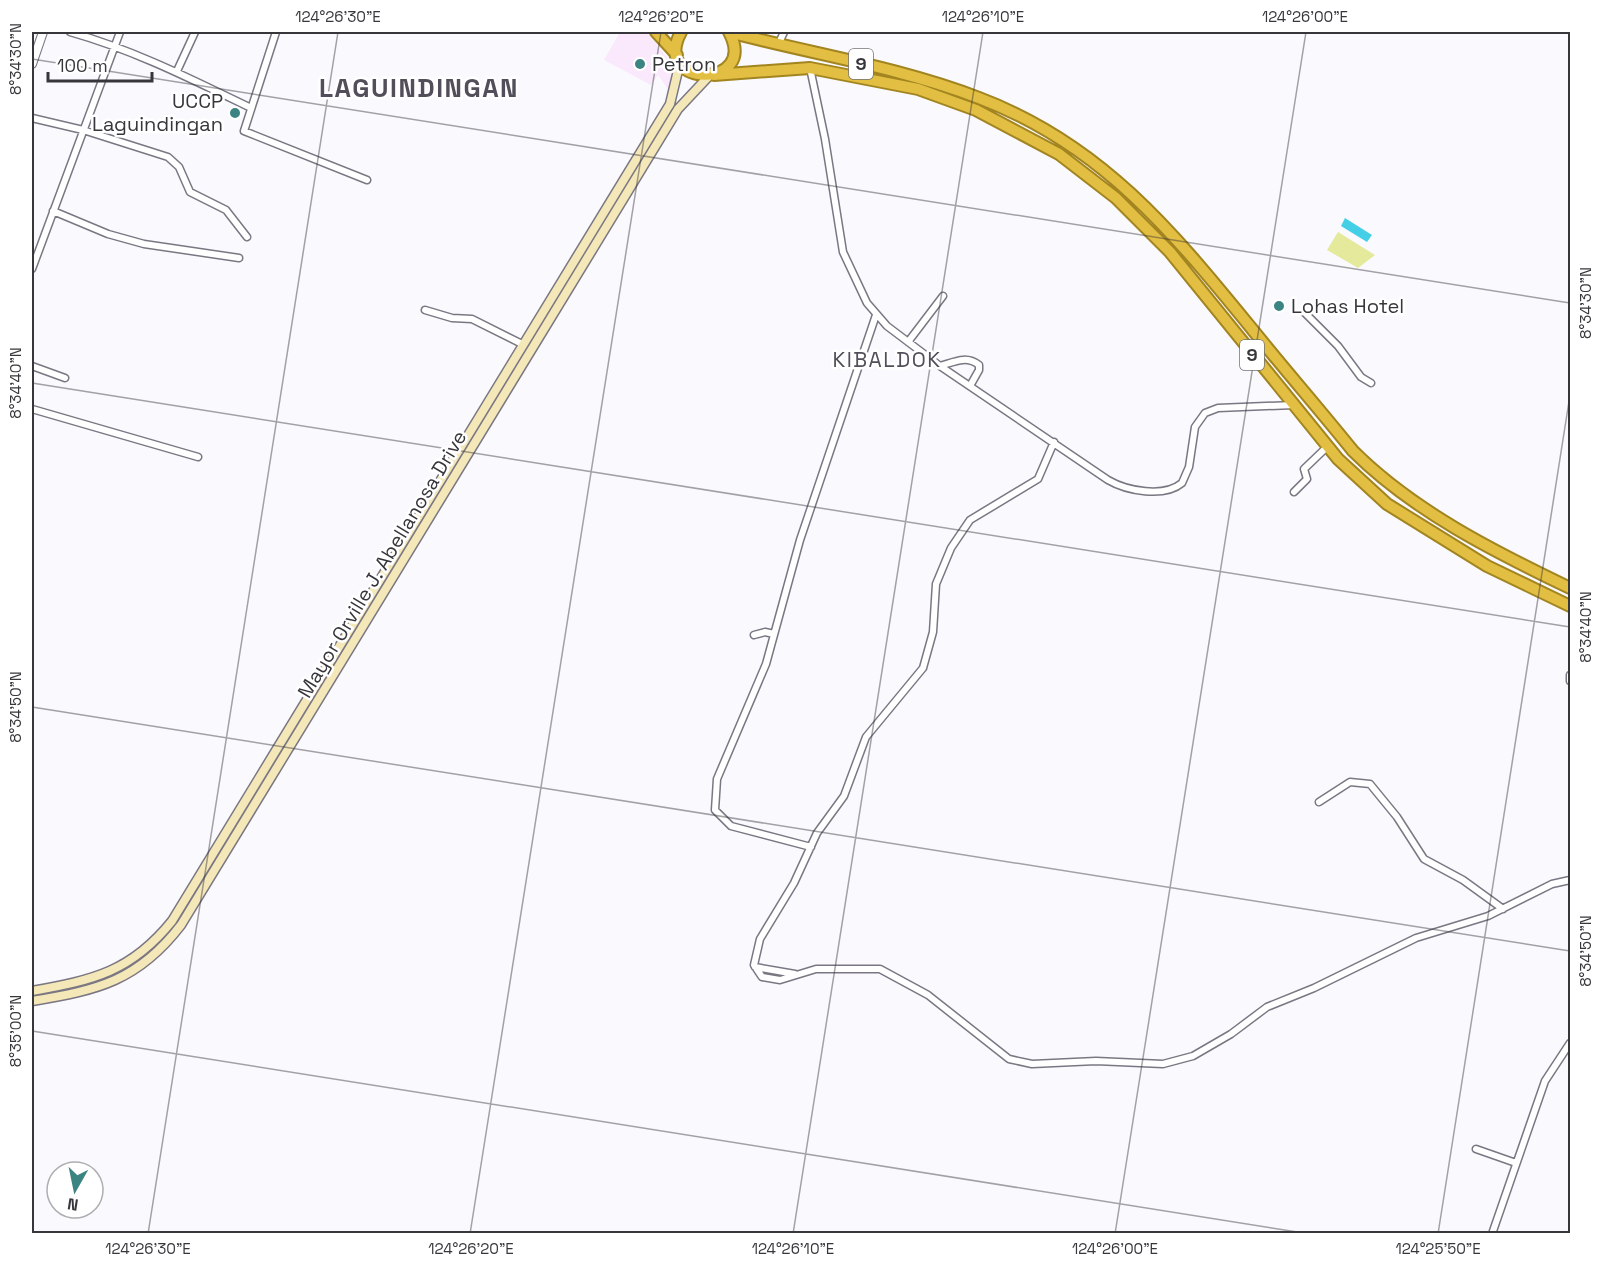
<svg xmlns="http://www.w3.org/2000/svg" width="1602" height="1265" font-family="'Space Grotesk',sans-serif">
<rect width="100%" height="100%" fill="#faf9fe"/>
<path fill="#fae9fc" d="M620,32H648L669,61L672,74L670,92L658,75L651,85L604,60Z"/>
<path fill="#e4e99b" d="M1338,232L1375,255L1358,268L1327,250Z"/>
<path fill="#45cfe7" d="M1345,218L1372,235L1367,242L1341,226Z"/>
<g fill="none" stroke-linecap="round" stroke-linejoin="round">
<defs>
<path id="minor" d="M70,32C134,50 191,79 251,108
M276,32L244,131L367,180
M778,45L784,32
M810,68L825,139L843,252L867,303L887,326L940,366L1108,480C1127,491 1164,498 1182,483L1189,467L1195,427L1205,413L1218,408L1294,405
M177,71L195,32
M32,118L83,130L168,157L179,167L190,192L226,210L247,237
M53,211L108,234L144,244L239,258
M32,269L120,32
M425,310L452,318L472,319L522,344
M1304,312L1338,346L1361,377L1371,383
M908,342L943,296
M32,366L65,378
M940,366C954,362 966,355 979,365V370L970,386
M32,409L198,457
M1054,442L1038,479L970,520L951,548L936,584L933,632L923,668L866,737L844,796L817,833L794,883L760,939L754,965L762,977L780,980L816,969H880L928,995L1009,1059L1032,1064L1096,1061L1163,1064L1193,1056L1231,1034L1267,1007L1314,988L1416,938L1488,916L1552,884L1570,880
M1294,492L1307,479L1304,469L1328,446
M754,635L765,632L774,634
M1570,675V681
M1319,802L1350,782L1370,784L1397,817L1424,859L1463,880L1503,909
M811,847L731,826L715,810L717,779L766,664L800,540L876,315
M755,967L795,974
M1476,1149L1516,1163
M1492,1234L1545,1081L1570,1043"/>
<path id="tertiary" d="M32,64L43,32"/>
<path id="secondary" d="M32,991C93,980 131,972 172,921L670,104L680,62
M32,1001C98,990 138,981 181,925L678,109L709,76"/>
<path id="trunk" d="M656,32L677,55
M681,32C650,89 760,89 729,32
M729,32C812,54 899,67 979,98C1101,144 1172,231 1252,329C1285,370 1320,410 1353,451C1413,511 1495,552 1570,588
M714,75L810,68L918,89L976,110L1059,154L1116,198L1170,252L1338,459L1387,504L1487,566L1570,606"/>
</defs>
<use href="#minor" stroke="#7a7783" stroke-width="9"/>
<use href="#tertiary" stroke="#7a7783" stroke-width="10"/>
<use href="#secondary" stroke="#7a7783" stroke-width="11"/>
<use href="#trunk" stroke="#a28520" stroke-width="14"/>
<use href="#minor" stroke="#fff" stroke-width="6"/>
<use href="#tertiary" stroke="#fff" stroke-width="8"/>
<use href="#secondary" stroke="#f4e7b8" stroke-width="8"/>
<use href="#trunk" stroke="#e2bf42" stroke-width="10"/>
</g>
<path fill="none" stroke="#37363b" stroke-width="1.5" stroke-opacity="0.45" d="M32,59L1570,303M32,383L1570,627M32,707L1570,951M32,1031L1310,1234M148,1234L338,32M470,1234L661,32M793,1234L983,32M1115,1234L1306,32M1438,1234L1570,395"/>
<g fill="#3b8481" stroke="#fff" stroke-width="2">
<circle cx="640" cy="64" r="6"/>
<circle cx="235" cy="113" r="6"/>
<circle cx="1279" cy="306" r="6"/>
</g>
<g text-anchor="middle" stroke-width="5" stroke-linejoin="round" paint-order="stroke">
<g fill="#fff" stroke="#737276" stroke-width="1.5">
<rect x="849" y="49" width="24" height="30" rx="4.5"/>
<rect x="1240" y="340" width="24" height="30" rx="4.5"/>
</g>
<g font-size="18" font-weight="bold" fill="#37363b">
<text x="861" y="70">9</text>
<text x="1252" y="361">9</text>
</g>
<g font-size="20" fill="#37363b" stroke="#fff" text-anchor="start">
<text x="652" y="71">Petron</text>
<text x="223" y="108" text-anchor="end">UCCP<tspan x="223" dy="23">Laguindingan</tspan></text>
<text x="1291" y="313">Lohas Hotel</text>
</g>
<g font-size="20" fill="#37363b" stroke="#fff">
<text transform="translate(382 564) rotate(-59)" y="7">Mayor Orville J. Abellanosa Drive</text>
</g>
<g font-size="21" letter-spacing="1.5" fill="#524f5a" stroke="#fff">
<text x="887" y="367">KIBALDOK</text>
</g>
<g font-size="26" font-weight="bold" letter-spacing="1.5" fill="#524f5a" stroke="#fff">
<text x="419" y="97">LAGUINDINGAN</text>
</g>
</g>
<rect width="1602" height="1265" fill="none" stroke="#ffffff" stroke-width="66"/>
<g transform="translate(75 1190) rotate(189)"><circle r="28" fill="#ffffff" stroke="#afafb1" stroke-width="1.5"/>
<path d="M0-4.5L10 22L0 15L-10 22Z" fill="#3b8481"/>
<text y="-9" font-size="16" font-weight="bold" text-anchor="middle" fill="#37363b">N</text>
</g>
<path d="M48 72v9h104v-9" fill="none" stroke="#37363b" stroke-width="3"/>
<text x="57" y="72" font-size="18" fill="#37363b" stroke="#ffffff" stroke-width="4.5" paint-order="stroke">100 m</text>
<rect x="33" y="33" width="1536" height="1199" fill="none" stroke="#37363b" stroke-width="2"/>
<g font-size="15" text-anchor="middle" fill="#37363b">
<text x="338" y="22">124°26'30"E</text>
<text x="661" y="22">124°26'20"E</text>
<text x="983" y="22">124°26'10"E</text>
<text x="1305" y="22">124°26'00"E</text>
<text transform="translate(16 59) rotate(-90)" y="5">8°34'30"N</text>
<text transform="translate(1586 303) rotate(-90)" y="5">8°34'30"N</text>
<text transform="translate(16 383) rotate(-90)" y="5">8°34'40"N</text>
<text transform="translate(1586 627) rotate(-90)" y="5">8°34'40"N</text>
<text transform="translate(16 707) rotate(-90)" y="5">8°34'50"N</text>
<text transform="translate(1586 951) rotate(-90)" y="5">8°34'50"N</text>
<text transform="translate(16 1031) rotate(-90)" y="5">8°35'00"N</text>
<text x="148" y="1254">124°26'30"E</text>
<text x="471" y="1254">124°26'20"E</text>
<text x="793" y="1254">124°26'10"E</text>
<text x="1115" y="1254">124°26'00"E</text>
<text x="1438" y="1254">124°25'50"E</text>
</g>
</svg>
